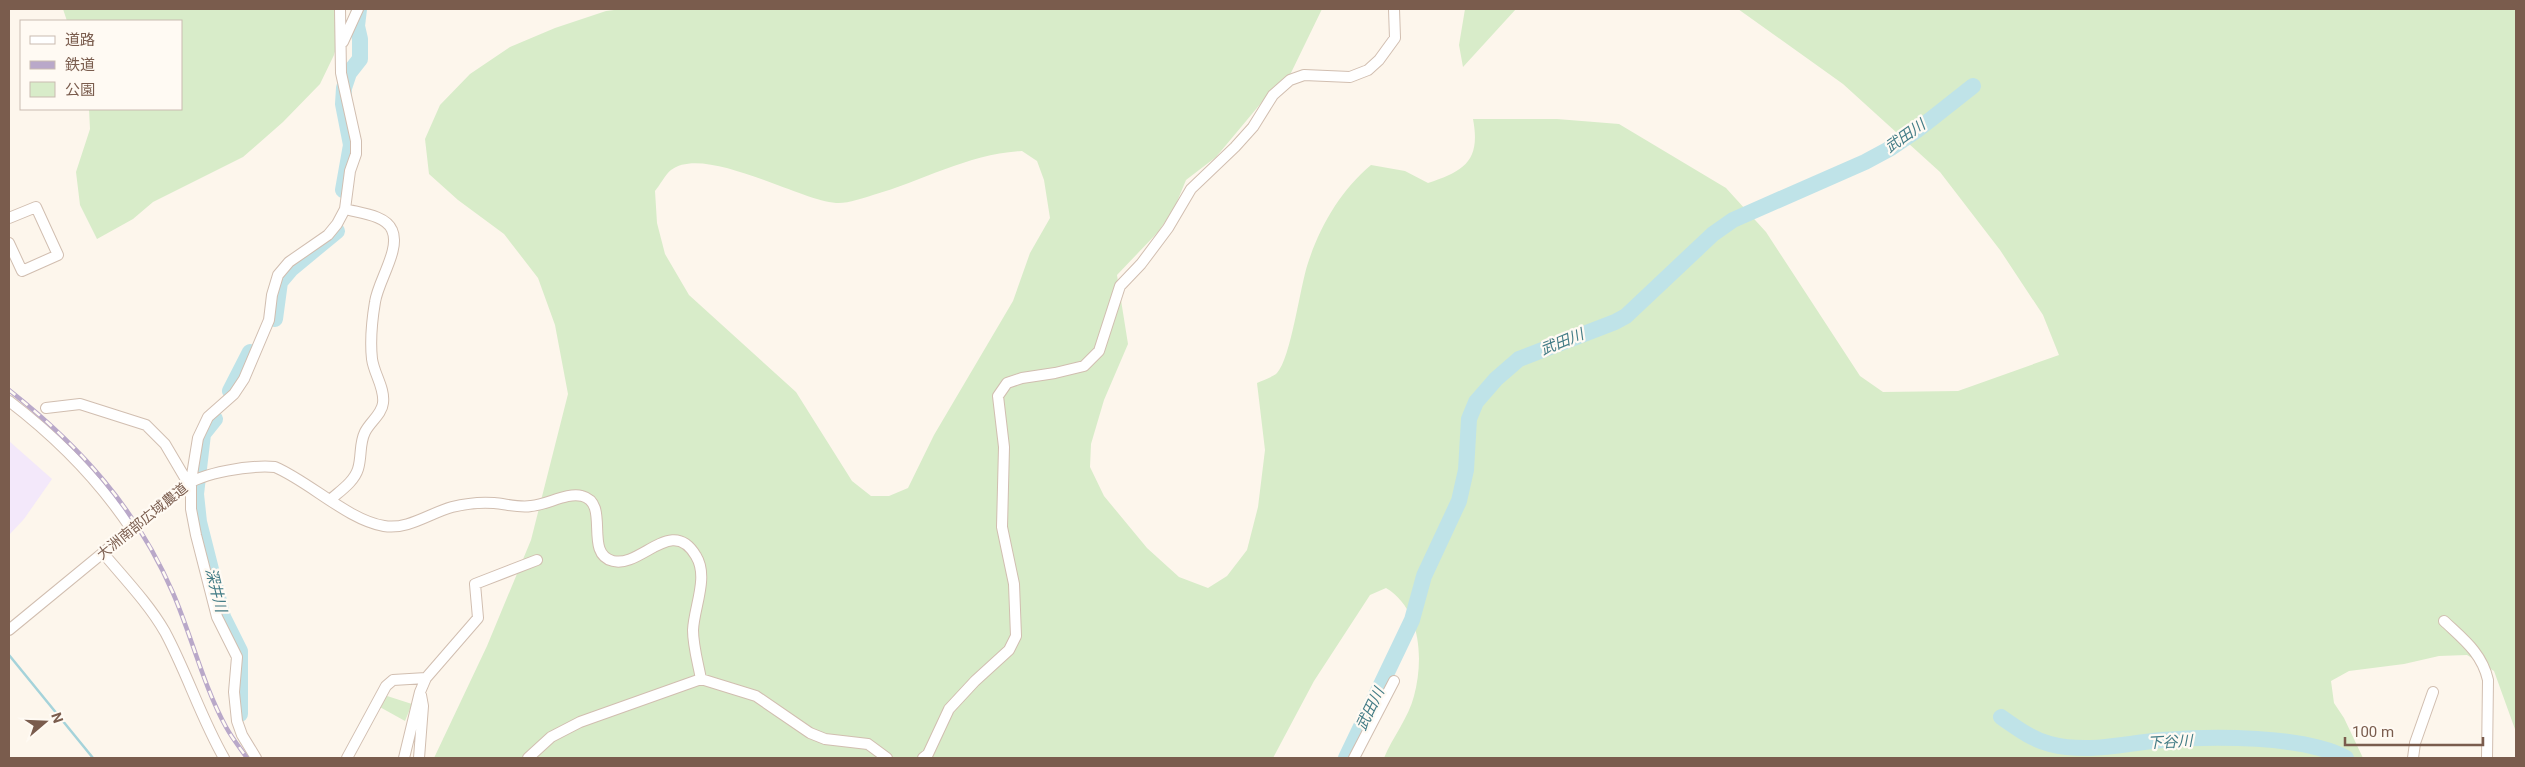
<svg xmlns="http://www.w3.org/2000/svg" width="2525" height="767" font-family="Roboto,'Noto Sans JP',sans-serif">
<rect width="100%" height="100%" fill="#fdf6ec"/>
<path fill="#f3e8fa" d="M9,441L52,479L24,519L9,535Z"/>
<path fill="#d8ecc9" fill-rule="evenodd" d="M63,9H346L334,55L320,84L283,122L243,157L153,202L133,219L97,239L80,205L76,172L90,129L89,109H181V21H67Z
M622,9H1322L1289,77L1267,96L1216,157L1186,180L1174,209L1158,232L1117,275L1128,344L1104,400L1091,444L1090,467L1104,496L1147,548L1179,577L1208,588L1227,576L1247,550L1258,507L1265,450L1257,383C1263,380 1273,377 1277,373C1291,358 1300,286 1308,263C1320,226 1341,190 1371,165L1405,171L1428,183C1464,171 1481,161 1473,119H1557L1619,124L1726,188L1766,232L1860,376L1883,392L1958,391L2059,355L2043,315L2000,250L1940,172L1843,84L1738,9H2516V732L2494,671L2467,655L2439,656L2404,664L2349,671L2331,681L2334,703L2344,718L2363,758H1384C1392,738 1409,717 1414,696C1424,659 1421,609 1386,588L1370,595L1314,681L1273,758H434L487,646L531,540L568,394L555,325L538,278L504,234L458,200L429,174L425,139L440,105L470,74L510,47L555,28L606,11ZM1022,151L1037,161L1044,180L1050,218L1030,253L1013,301L934,435L908,488L889,496H871L852,481L796,392L689,295L665,254L657,223L655,191C660,185 665,175 671,170C704,144 798,200 836,203C847,204 863,198 873,195C922,181 971,153 1022,151Z
M1465,9H1516L1463,67L1459,45Z
M384,695L412,704L405,721L378,706Z"/>
<g fill="none" stroke-linecap="round" stroke-linejoin="round">
<path stroke="#a5d3da" stroke-width="2.5" d="M9,655L93,758"/>
<path stroke="#bfe3e8" stroke-width="16" d="M343,190L351,145L343,104L344,88L349,73L360,59V39L357,26L359,9
M275,319L280,282L291,269L337,231
M230,391L250,352
M215,419L203,434L196,494L199,522L223,617L240,651V714
M2001,717C2017,728 2031,739 2050,744C2089,754 2124,743 2163,740C2211,736 2304,735 2346,758
M1346,758L1412,620L1424,576L1459,501L1466,470L1469,419L1476,402L1496,379L1519,359L1615,322L1626,316L1713,234L1733,220L1865,162L1891,148L1916,131L1973,86"/>
<defs>
<path id="minor" d="M343,42L358,9
M9,218L36,207L58,255L22,271L9,243
M9,401C56,437 99,480 132,530
M46,408L80,404L146,425L165,444L188,483
M330,500C340,491 354,482 358,469C362,456 359,444 365,432C370,422 382,414 383,403C385,388 374,374 372,359C370,341 372,320 375,302C378,281 401,249 392,230C386,215 359,213 345,209
M103,553C124,578 149,604 165,632C187,673 201,718 224,758
M2444,621C2463,639 2482,653 2488,680L2487,758
M9,630L183,487C203,472 251,465 275,467C310,482 348,520 384,526C408,530 430,513 452,507C464,504 481,502 494,503C506,504 519,508 531,506C547,505 567,492 582,496C611,503 583,554 613,561C641,568 672,515 696,556C709,577 694,607 693,630C693,646 698,663 701,679L756,696L810,733L825,739L868,744L887,758
M256,758L242,735L237,721L234,692L237,657L217,617L196,535L191,509V481L198,438L208,417L234,394L244,379L269,320L272,295L278,275L289,262L328,235L337,224L345,209L350,171L356,154V141L341,73L340,9
M347,758L386,686L393,680L426,678
M404,758L420,692L426,678L478,618L475,584L537,560
M419,758L423,706L421,695
M528,758L551,737L580,722L701,679
M923,758L928,754L949,709L975,681L1009,650L1016,636L1014,584L1002,527L1004,447L998,396L1007,383L1022,378L1055,373L1084,366L1099,351L1120,286L1141,264L1168,228L1191,189L1235,147L1253,127L1273,95L1290,80L1304,75L1350,77L1368,70L1379,60L1395,38L1394,9
M1354,758L1394,681
M2413,758L2415,743L2433,692"/>
</defs>
<use href="#minor" stroke="#d1beb0" stroke-width="12"/>
<use href="#minor" stroke="#fff" stroke-width="10"/>
<defs>
<path id="rail" d="M9,390C81,447 136,508 173,593C192,637 203,685 226,727C232,738 240,748 247,758"/>
</defs>
<use href="#rail" stroke="#b9a8c9" stroke-width="4.5"/>
<use href="#rail" stroke="#fffaf3" stroke-width="2.5" stroke-dasharray="8" stroke-linecap="butt"/>
</g>
<g text-anchor="middle" stroke-width="4.5" stroke-linejoin="round" paint-order="stroke">
<g font-size="14" fill="#7a5c4d" stroke="#fffaf3">
<text transform="translate(142 521) rotate(-39)" y="5">大洲南部広域農道</text>
</g>
<g font-size="15" font-style="italic" fill="#437c86" stroke="#fffaf3">
<text transform="translate(1905 136) rotate(-35)" y="5">武田川</text>
<text transform="translate(1562 342) rotate(-22)" y="5">武田川</text>
<text transform="translate(216 590) rotate(76)" y="5">深井川</text>
<text transform="translate(1370 709) rotate(-64)" y="5">武田川</text>
<text transform="translate(2170 742) rotate(-3)" y="5">下谷川</text>
</g>
</g>
<rect width="2525" height="767" fill="none" stroke="#7a5c4d" stroke-width="20"/>
<rect x="20" y="20" width="162" height="90" fill="#fffaf3" stroke="#cabbb1"/>
<rect x="30" y="36" width="25" height="8" fill="#ffffff" stroke="#cabbb1"/>
<text x="65" y="45" font-size="15" fill="#7a5c4d">道路</text>
<rect x="30" y="61" width="25" height="8" fill="#b9a8c9" stroke="#cabbb1"/>
<text x="65" y="70" font-size="15" fill="#7a5c4d">鉄道</text>
<rect x="30" y="82" width="25" height="15" fill="#d8ecc9" stroke="#cabbb1"/>
<text x="65" y="95" font-size="15" fill="#7a5c4d">公園</text>
<g transform="translate(45 722) rotate(71)" stroke="#fffaf3" stroke-width="4" paint-order="stroke">
<path d="M0-4L9 19L0 12L-9 19Z" fill="#7a5c4d"/>
<text y="-8" font-size="14" font-weight="bold" text-anchor="middle" fill="#7a5c4d">N</text>
</g>
<path d="M2345 737v8h138v-8" fill="none" stroke="#7a5c4d" stroke-width="2.5"/>
<text x="2352" y="737" font-size="15" fill="#7a5c4d" stroke="#fffaf3" stroke-width="4" paint-order="stroke">100 m</text>
</svg>
